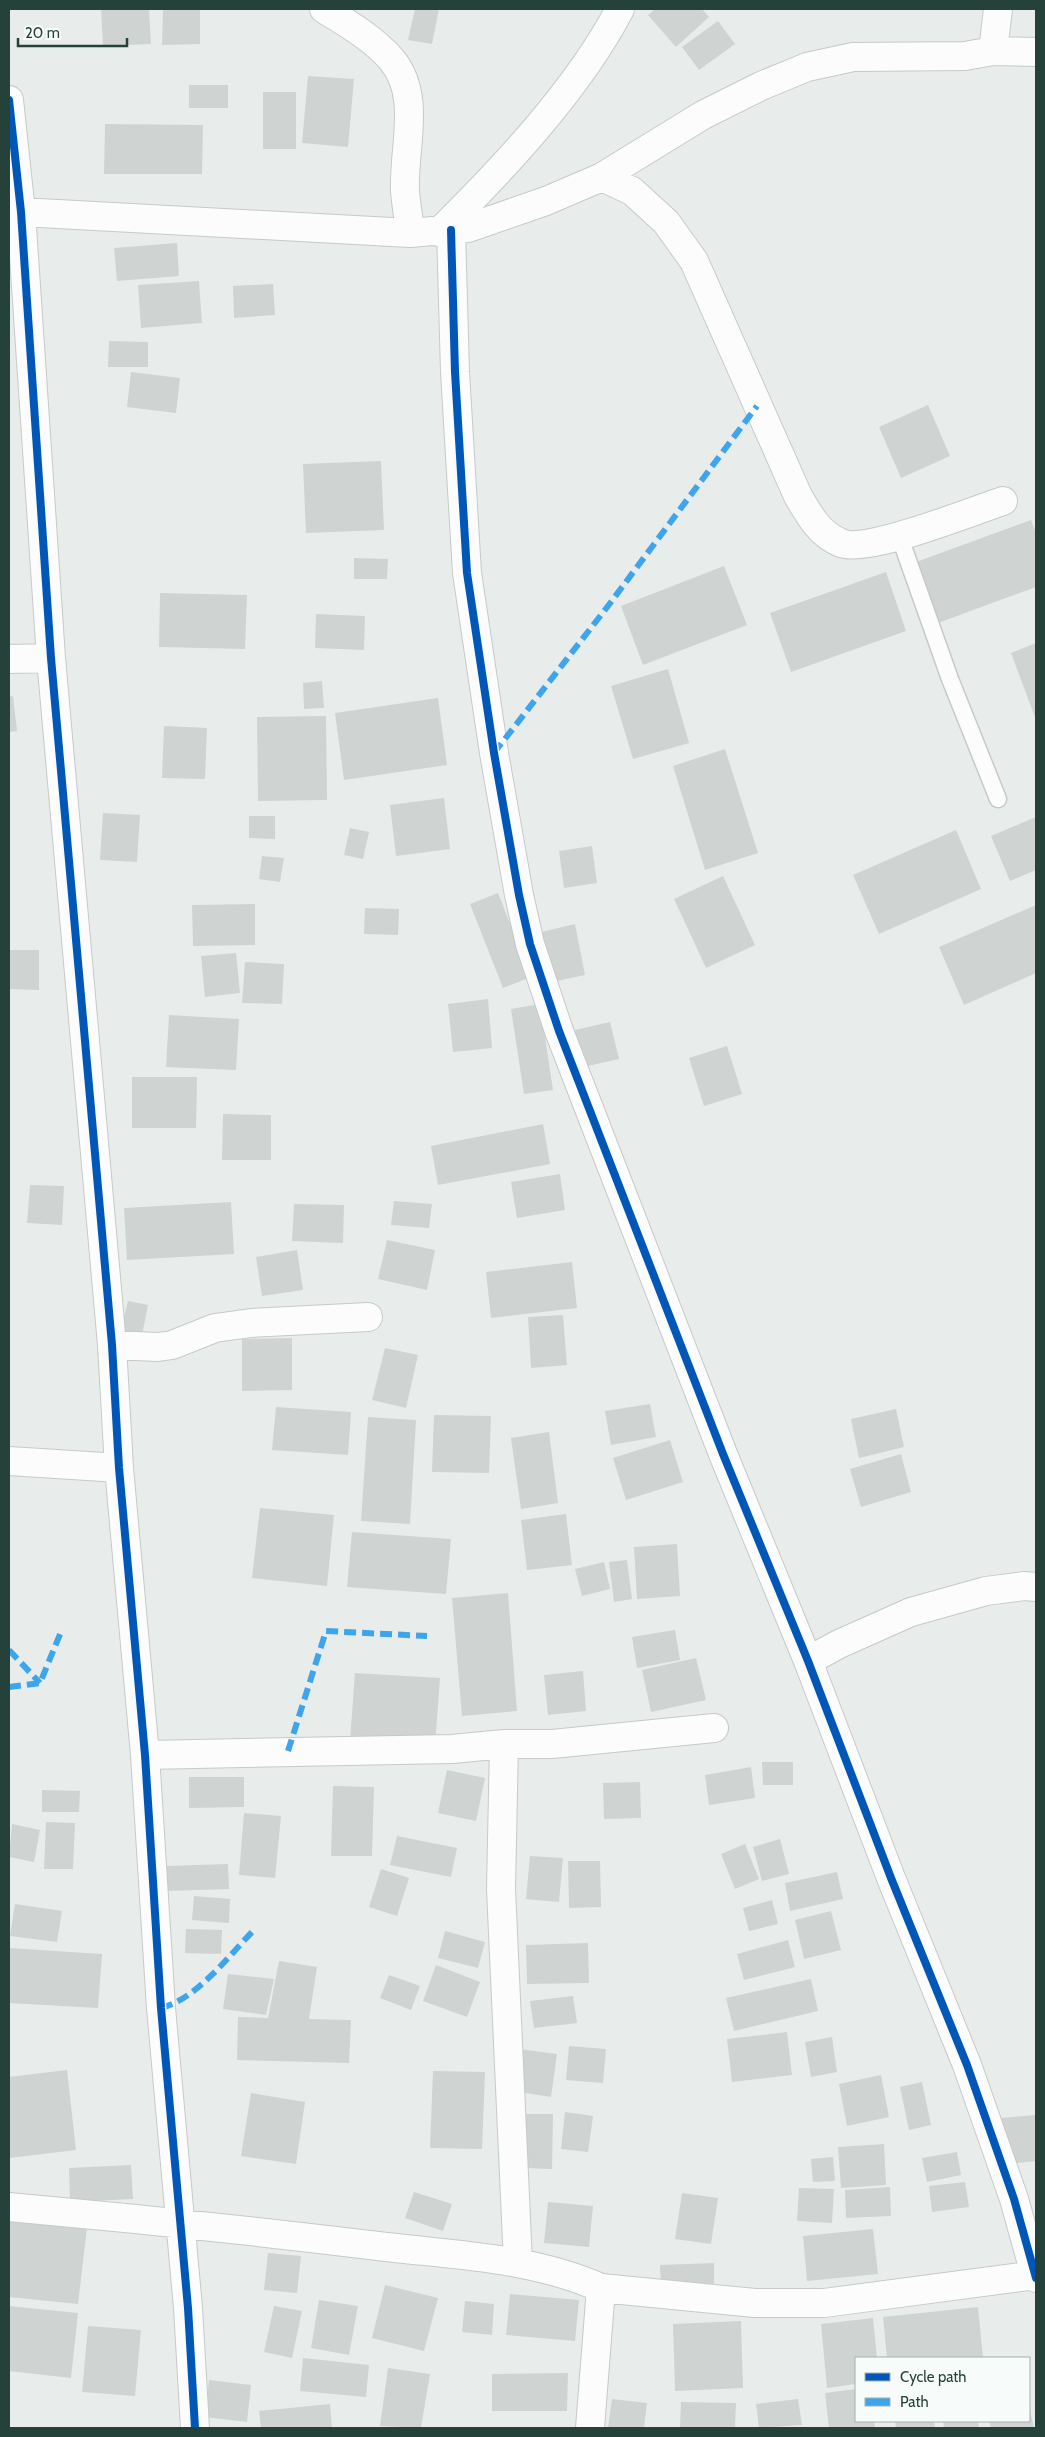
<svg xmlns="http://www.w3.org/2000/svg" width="1045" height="2437" font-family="Cabin,sans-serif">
<rect width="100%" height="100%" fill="#e8edeb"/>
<path fill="#cfd4d2" d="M101,9H149L151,44L103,46Z
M163,9H200V44L162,45Z
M415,9H439L432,44L408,40Z
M655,9H702L709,17L676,47L648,15Z
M718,21L735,44L699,70L682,47Z
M308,76L354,79L348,147L302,143Z
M189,85H228V108H189Z
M263,92H296V149H263Z
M105,124L203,125L202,174H104Z
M177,243L179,276L117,281L114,248Z
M199,281L202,323L141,328L138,285Z
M273,284L275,315L234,318L233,286Z
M109,341L148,342V367H108Z
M131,372L180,378L176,413L127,407Z
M928,405L950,456L901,478L879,427Z
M381,461L384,530L306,533L303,464Z
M1031,520L1036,533V587L938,623L916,562Z
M354,558L388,559L387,579H354Z
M724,566L747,625L643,665L621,606Z
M886,572L906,631L791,672L770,613Z
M160,593L247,595L245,649L159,647Z
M316,614L365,616L364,650L315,648Z
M1036,643V720L1011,653Z
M668,669L689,743L633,759L611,686Z
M322,681L324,708L304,709L303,683Z
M13,696L17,731L9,732V697Z
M438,698L447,765L344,780L335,713Z
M326,716L327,800L258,801L257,717Z
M164,726L207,728L205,779L162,778Z
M725,749L758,853L705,870L673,766Z
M444,798L450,849L396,856L390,805Z
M103,813L140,815L137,862L100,860Z
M249,816H275V839L249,838Z
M1036,817V870L1010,881L991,836Z
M350,828L369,832L363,859L344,855Z
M956,830L981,889L879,934L853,875Z
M592,846L597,883L564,888L559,851Z
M262,856L284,858L280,882L259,879Z
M723,876L755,945L706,968L674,899Z
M498,893L531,977L503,988L470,904Z
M255,904V945L193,946L192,905Z
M1036,905V973L964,1005L939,947Z
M365,908L399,909L398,935L364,934Z
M575,924L585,975L543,984L533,934Z
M9,950H39V990L9,989Z
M236,953L240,993L205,997L201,956Z
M245,962L284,964L282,1004L242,1003Z
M488,999L492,1048L453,1052L448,1004Z
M540,1004L553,1090L524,1094L511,1009Z
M169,1015L239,1019L236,1070L166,1067Z
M610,1022L619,1059L583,1067L575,1030Z
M727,1046L742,1094L704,1106L689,1058Z
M132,1077H197L196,1128H132Z
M223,1114L271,1115V1160H222Z
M543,1124L550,1164L438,1185L431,1146Z
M560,1174L565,1210L517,1218L511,1182Z
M30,1185L64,1186L62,1225L27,1223Z
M394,1201L432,1204L429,1228L391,1225Z
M231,1202L234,1254L127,1260L124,1208Z
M294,1204L344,1205L343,1243L292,1241Z
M387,1240L435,1250L427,1290L378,1279Z
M297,1250L303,1290L262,1296L256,1257Z
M572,1262L577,1308L491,1318L486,1272Z
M128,1301L148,1305L142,1335L121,1330Z
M563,1315L567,1365L531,1368L528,1317Z
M292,1338V1390L242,1391V1339Z
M385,1348L418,1355L406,1408L372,1400Z
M650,1404L656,1437L611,1445L605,1411Z
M276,1407L351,1412L348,1455L272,1450Z
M896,1409L904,1447L859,1458L851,1419Z
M434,1415L491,1416L489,1473L432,1472Z
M368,1417L416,1420L410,1524L361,1521Z
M549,1432L558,1503L521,1509L511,1438Z
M670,1440L683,1482L626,1500L613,1458Z
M901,1454L911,1492L861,1507L850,1469Z
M260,1508L334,1515L327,1586L252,1578Z
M566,1514L572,1565L527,1570L521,1520Z
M352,1532L451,1539L446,1594L347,1587Z
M677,1544L680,1596L637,1599L634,1547Z
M627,1560L632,1599L614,1602L609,1562Z
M604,1562L610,1589L582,1596L575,1569Z
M508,1593L517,1711L462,1716L452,1598Z
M675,1630L680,1660L637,1668L632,1637Z
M696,1658L706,1700L651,1712L642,1670Z
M583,1671L586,1711L548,1715L544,1675Z
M355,1673L440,1678L435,1746L350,1740Z
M762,1762H793V1785H763Z
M751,1767L755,1798L709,1805L705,1775Z
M447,1770L485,1778L476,1821L438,1813Z
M189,1777H244V1807L189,1808Z
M640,1782L641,1818L604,1819L603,1783Z
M333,1786L374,1787L372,1856H331Z
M42,1790L80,1791L79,1812H42Z
M244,1813L281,1816L275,1878L239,1875Z
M46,1822L75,1823L73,1869H44Z
M12,1824L40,1830L34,1862L9,1857Z
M397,1836L457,1848L451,1877L390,1865Z
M780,1839L789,1874L762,1881L753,1847Z
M745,1844L759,1879L735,1889L721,1854Z
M530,1856L563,1858L559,1902L526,1899Z
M568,1861H600L601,1907L569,1908Z
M228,1864L229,1889L165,1891V1866Z
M381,1869L409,1878L397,1916L369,1907Z
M837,1872L843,1899L790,1911L785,1883Z
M194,1896L230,1899L229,1923L192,1920Z
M772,1900L778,1924L749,1931L743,1908Z
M15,1904L62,1911L57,1942L10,1936Z
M831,1911L841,1950L804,1959L795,1920Z
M186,1929L222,1930L221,1954L185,1953Z
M445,1931L485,1942L478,1968L438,1958Z
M788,1940L795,1967L744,1980L737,1954Z
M588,1943L589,1983L527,1984L526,1945Z
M9,1948L102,1954L98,2008L9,2003Z
M279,1961L317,1967L309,2019L351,2020L349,2063L237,2060L238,2017L268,2018Z
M436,1965L480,1982L467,2017L423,2001Z
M228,1974L274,1979L266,2015L223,2009Z
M389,1975L420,1986L411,2010L380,1998Z
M811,1979L818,2011L734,2031L726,1998Z
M573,1996L577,2023L534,2028L530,2001Z
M787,2032L792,2075L732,2082L727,2039Z
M832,2037L837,2072L811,2077L805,2042Z
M569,2046L606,2049L603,2083L566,2080Z
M519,2049L557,2054L551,2097L513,2091Z
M67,2070L76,2150L9,2158V2077Z
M433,2071L485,2072L482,2149L430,2148Z
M881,2075L889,2117L847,2126L839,2084Z
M922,2082L931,2125L909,2130L900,2087Z
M251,2093L305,2102L296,2164L241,2156Z
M565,2112L593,2116L588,2152L561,2149Z
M526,2114H553L552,2169L525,2168Z
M1036,2115V2161L1005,2164L1001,2118Z
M884,2144L886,2185L841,2188L838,2147Z
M957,2152L961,2175L927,2182L922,2158Z
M833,2157L835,2181L813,2182L811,2159Z
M131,2165L133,2199L70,2202L69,2168Z
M965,2182L969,2207L932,2212L929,2186Z
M890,2187L891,2216L846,2218L845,2190Z
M799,2188L834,2189L832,2223L797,2221Z
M414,2192L452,2204L443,2231L405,2218Z
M682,2193L718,2198L711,2244L675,2239Z
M548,2202L593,2206L589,2247L544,2243Z
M9,2220L87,2228L78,2304L9,2297Z
M873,2229L878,2274L807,2281L803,2236Z
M268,2253L301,2256L297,2293L264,2290Z
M714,2263V2285L661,2286L660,2265Z
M385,2285L438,2298L424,2351L372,2338Z
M510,2294L579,2300L575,2341L506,2335Z
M319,2300L358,2306L349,2355L311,2348Z
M465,2301L494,2304L492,2335L462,2332Z
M9,2306L78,2313L71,2378L9,2371Z
M274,2306L302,2311L292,2358L264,2352Z
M978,2307L983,2358H887L883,2317Z
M873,2318L877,2358H856V2384L827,2388L821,2324Z
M741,2321L743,2388L675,2391L673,2324Z
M88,2326L141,2330L135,2396L82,2392Z
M303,2358L369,2365L366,2397L300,2391Z
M388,2368L430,2374L421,2428L380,2426Z
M568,2373L567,2411H492V2374Z
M209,2380L251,2385L247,2422L205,2417Z
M856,2389V2421H874L875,2428H829L825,2393Z
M612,2399L647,2403L644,2428H608Z
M798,2399L802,2425L759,2428L756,2404Z
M681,2402L736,2403L735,2428L680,2427Z
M330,2404L332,2428H261L259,2411Z
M1029,2407L1034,2428H991L989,2421H1029Z
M895,2421H934L935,2428H896Z
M943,2421H978L979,2428H944Z"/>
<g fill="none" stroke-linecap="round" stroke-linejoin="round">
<defs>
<path id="service" d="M899,535L950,679L998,799"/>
<path id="minor" d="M324,9C347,23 374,39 392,60C422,97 403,147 405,191C406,205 409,219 410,233
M993,51L1036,52
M9,100L21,212L51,658L112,1345L119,1468L145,1755L161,2008L188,2308L195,2428
M602,177L632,191L666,222L694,261L798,496C809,515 819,534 841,543C866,554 973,511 1003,501
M21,212L410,233L468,228L546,201L602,177L703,115L761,86L807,67L853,57L965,56L993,51L998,9
M451,230L455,372L467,573L494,753L519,895L530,944L559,1031L723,1454L808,1661L891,1878L967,2065L1014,2199L1036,2278
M439,232C504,168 578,89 620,9
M9,659L51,658
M112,1345L158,1347L172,1345L215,1328L251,1323L368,1317
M9,1461L119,1468
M808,1661L839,1644L911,1612L986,1591L1024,1586L1036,1587
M504,1744L501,1889L518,2263
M145,1755L452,1749L504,1744H552L714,1728
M9,2207C132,2218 255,2231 378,2246C452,2255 532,2257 601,2288L755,2303H824L1036,2275
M590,2428L601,2288"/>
</defs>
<use href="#service" stroke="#c5cac8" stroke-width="19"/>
<use href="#minor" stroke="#c5cac8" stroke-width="30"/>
<use href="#service" stroke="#fcfcfc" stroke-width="16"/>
<use href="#minor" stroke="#fcfcfc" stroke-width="28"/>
<path stroke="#3ea4ec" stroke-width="6" stroke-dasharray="12 6" stroke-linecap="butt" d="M494,753L608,606L757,406
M9,1650L40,1683
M9,1687L40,1683L61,1632
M288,1751L326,1631L427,1636
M161,2008C195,2000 228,1957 252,1932"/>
<defs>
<path id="cycleway" d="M9,100L21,212L51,658L112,1345L119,1468L145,1755L161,2008L188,2308L195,2428
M451,230L455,372L467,573L494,753L519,895L530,944L559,1031L723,1454L808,1661L891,1878L967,2065L1014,2199L1036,2278"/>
</defs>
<use href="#cycleway" stroke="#f7fbf9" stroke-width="11"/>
<use href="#cycleway" stroke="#0057b8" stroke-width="8"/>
</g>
<rect width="1045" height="2437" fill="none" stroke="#24423a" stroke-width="20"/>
<rect x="855" y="2357" width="175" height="65" fill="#f7fbf9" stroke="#a3b1ad"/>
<rect x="865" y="2373" width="25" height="8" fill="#0057b8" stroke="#a3b1ad"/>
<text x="900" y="2382" font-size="15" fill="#24423a">Cycle path</text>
<rect x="865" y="2398" width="25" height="8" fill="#3ea4ec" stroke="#a3b1ad"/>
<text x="900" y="2407" font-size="15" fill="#24423a">Path</text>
<path d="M18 38v8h109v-8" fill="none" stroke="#24423a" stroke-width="2.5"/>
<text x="25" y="38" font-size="15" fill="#24423a" stroke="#f7fbf9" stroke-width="4" paint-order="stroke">20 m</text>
</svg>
